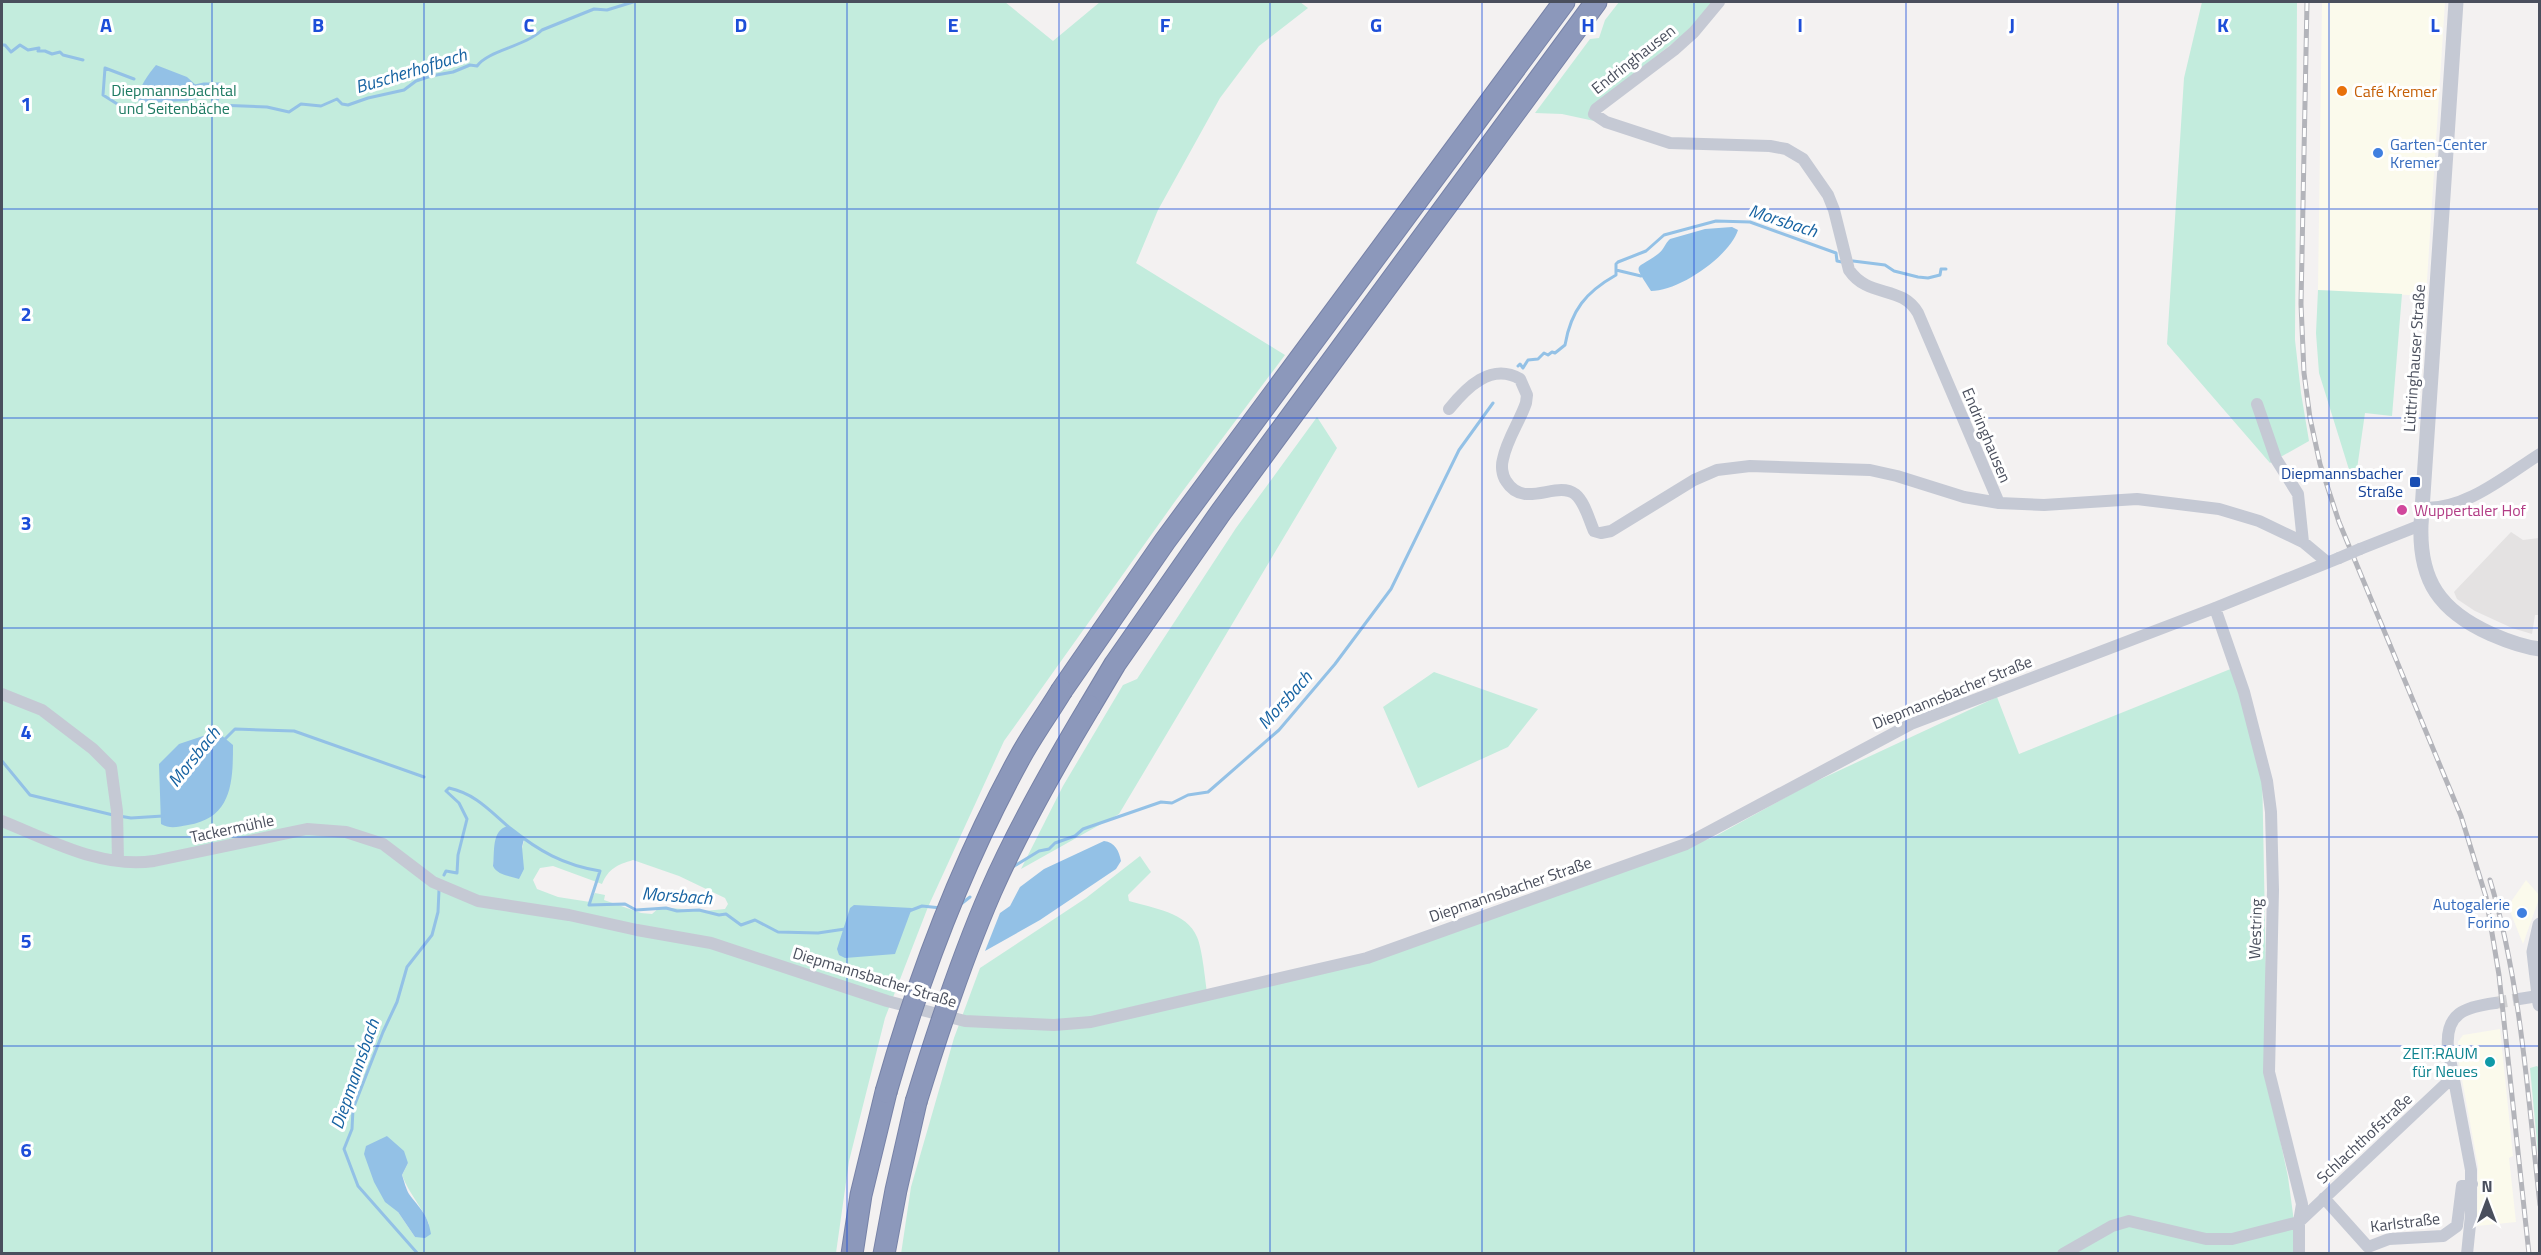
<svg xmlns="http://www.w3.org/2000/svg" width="2541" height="1255" font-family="'Titillium Web',sans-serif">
<rect width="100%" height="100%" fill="#f3f1f1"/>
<path fill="#fbfaec" d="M2322,2H2445L2426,296L2318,290Z
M2526,880L2540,896L2523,944L2508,906Z
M2500,1029L2513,1156L2509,1158L2516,1222L2477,1226L2478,1166L2459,1063L2458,1042L2463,1035Z"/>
<path fill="#e4e2e2" d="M2511,532L2523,540L2539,538V615H2535L2532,634L2512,628L2475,611L2457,599L2454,592Z"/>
<path fill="#c3ecdd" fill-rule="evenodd" d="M2,2H1005L1053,41L1100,2H1300L1308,8L1259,46L1220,98L1158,210L1136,263L1285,355L1176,500L1004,741L928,907L885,1018L849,1161L836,1253H2ZM496,841H524L522,848L493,866ZM633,860L679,876L725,898L728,904L725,909L704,911L660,907L652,914L641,913L604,900L605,895L595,893L590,902L558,897L537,889L533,880L540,868L553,866L602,884C609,868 617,865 633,860ZM387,1136L408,1163L402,1175C409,1194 421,1205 429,1224L415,1237L398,1212Z
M1619,2H1717L1702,20L1592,107L1599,122L1562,114L1535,113L1590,39L1599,38L1605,20Z
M2202,2H2297L2295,340L2301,393L2309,441L2270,463L2167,344L2184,78Z
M2318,290L2402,294L2392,416L2365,413L2356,476H2351L2319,373L2316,333Z
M1317,417L1337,448L1119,814L1021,869L1063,786L1123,685L1137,679L1236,528Z
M2233,668L2262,768L2268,1082L2288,1177L2295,1229V1253L901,1254L911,1187L954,1038L980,968L1086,898L1140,856L1151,872L1128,895L1129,901C1152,908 1187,912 1197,937C1203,951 1205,982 1208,998L1368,961L1714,837L1806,786L1997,697L2019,754Z
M1434,672L1538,709L1508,747L1418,788L1383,707Z
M2537,1066L2540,1069L2539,1164L2530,1068Z"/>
<path fill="#93c1e6" d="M156,65L187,77L198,87L197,98L189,101L139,103C136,90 148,75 156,65Z
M1732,227L1738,230C1729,257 1679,291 1651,291C1632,261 1635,271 1658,254C1664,250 1665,243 1670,239L1705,229Z
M209,734L221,735L233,745C233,782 232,818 188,825C177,827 170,829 161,824L159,764L179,744Z
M508,826L524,839L522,847L524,869L519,879C510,876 497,875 493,866C495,852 491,830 508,826Z
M1104,841C1115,842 1119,851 1121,861L1116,869L1040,920L985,951L1000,913L1010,906L1020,887L1044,869Z
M854,905L912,908L895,954L845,958L839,955L837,949L850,908Z
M387,1136L404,1151L408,1163L402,1175C404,1181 406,1189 409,1194C420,1209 428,1214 431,1234L425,1238L415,1237L398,1212L385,1202L374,1182L364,1154L366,1146Z"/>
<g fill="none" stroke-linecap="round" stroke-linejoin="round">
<path stroke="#93c1e6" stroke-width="3" d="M2,45H5L11,52L20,45L28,50L39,48L38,51H45L52,54L60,52L63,55L83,60
M195,86L204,84H221L224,90L217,100V105L267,107L289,112L301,104L321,106L337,99L342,104L348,105L368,98L404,90L416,81L431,76L453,72L470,65L477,66C489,50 524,47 542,30L594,9L607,10L633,2
M130,112L103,95L105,68L134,79
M1853,261L1885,265L1894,271L1918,277L1928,278L1940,275L1941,269H1946
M1616,270L1641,276
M1518,366L1520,364L1523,368L1528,360L1538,359L1544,353L1548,355L1552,352L1555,353L1565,345C1571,310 1586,292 1616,275V264L1618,262L1646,251L1664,235L1716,221L1750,222L1836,253L1837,261L1842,262
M223,741L235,729L294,731L424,777
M2,761L30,795L113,815
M446,791L449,788C476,794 490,811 510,828C539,851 563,865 600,871L589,905L625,904L636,910L666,908L677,911L699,910L719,915L726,914L741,925L755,920L778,932L818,933L845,929
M119,816L131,818L163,816
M1011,868L1039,851L1049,849L1055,843L1075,836L1083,829L1161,802L1172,803L1188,795L1208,792L1279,730L1335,664L1391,589L1459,450L1493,403
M444,875L446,871L457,873L458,855L467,819L459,803L446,791
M961,904L970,897
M909,911L922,906L941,908
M418,1254L358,1186L344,1149L352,1129L353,1109L383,1032L397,1002L407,967L432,935L438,912L439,890"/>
<path stroke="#d1d1d3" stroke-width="12" stroke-dasharray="12 6" stroke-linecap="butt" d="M2495,1003L2519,999"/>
<defs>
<path id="motorway" d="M1062,690L1165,541L1564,2
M1090,706L1115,664L1221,512L1596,2
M852,1254L861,1195L886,1092
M884,1254L896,1190L916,1102"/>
</defs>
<use href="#motorway" stroke="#7782a7" stroke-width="23"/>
<path stroke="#c5c9d4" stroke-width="12" d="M1719,2L1694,32L1674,50L1596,109L1594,114L1606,122L1670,143L1770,146L1786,149L1803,159L1828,195L1834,210L1849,270C1869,299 1901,284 1918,313L1999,503
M2257,404L2276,459L2298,494L2303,542
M1449,409C1466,388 1491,362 1520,379L1527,395L1526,403C1520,421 1507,439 1503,459C1501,466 1502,475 1506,481C1524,510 1556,480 1575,494C1585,502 1589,520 1594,531L1601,533L1611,531L1694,480L1717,470L1750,466L1870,470L1897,476L1964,497L1999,503L2044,505L2137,499L2219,509L2259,521L2303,542L2327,562
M2423,508C2466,510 2505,476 2540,454
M2360,549L2421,525
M2215,608L2244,692L2267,781L2271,812L2273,890L2269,1072L2302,1204L2299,1222V1254
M2,694L42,710L93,749L111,767L117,811L118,861
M2,821C50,840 101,869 154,861L307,829L346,832L383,844L433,882L478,901L569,915L637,930L711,943L887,1001L965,1021L1054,1025L1091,1022L1367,958L1686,844L1911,724L2215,608L2339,558
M2519,999L2538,996
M2324,1198L2368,1247L2389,1239L2443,1236L2457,1226L2462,1186L2472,1184
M2063,1254L2112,1226L2129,1221L2206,1239H2232L2299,1222L2454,1076
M2467,1254L2471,1215V1170L2448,1048C2445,1013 2465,1007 2495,1003"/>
<path stroke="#c5c9d4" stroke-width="15" d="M2456,2L2421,525C2419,581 2440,611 2491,634C2507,641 2522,647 2540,649
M2540,925L2534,952L2540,1004"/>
<use href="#motorway" stroke="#8c98bb" stroke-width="21"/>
<defs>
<path id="rail" d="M2307,2L2301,304L2304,373L2310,418L2320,464L2339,522L2461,816L2486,897L2499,975L2529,1254
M2490,880C2521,983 2528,1098 2540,1205"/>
</defs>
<use href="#rail" stroke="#b3b4ba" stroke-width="5"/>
<use href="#rail" stroke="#fff" stroke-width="3" stroke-dasharray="9" stroke-linecap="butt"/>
<defs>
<path id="motorway-bridge" d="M886,1092C919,976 961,865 1019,759C1032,735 1048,713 1062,690
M916,1102C938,1030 961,960 991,891C1019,827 1054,766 1090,706"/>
</defs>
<use href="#motorway-bridge" stroke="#7782a7" stroke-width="23" stroke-linecap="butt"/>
<path stroke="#c5c9d4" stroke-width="12" d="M2339,558L2360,549"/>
<use href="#motorway-bridge" stroke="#8c98bb" stroke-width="21"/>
</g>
<path fill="none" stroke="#1d4ed8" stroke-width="1.5" stroke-opacity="0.55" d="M212,2V1254M424,2V1254M635,2V1254M847,2V1254M1059,2V1254M1270,2V1254M1482,2V1254M1694,2V1254M1906,2V1254M2118,2V1254M2329,2V1254M2,209H2540M2,418H2540M2,628H2540M2,837H2540M2,1046H2540"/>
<circle fill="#e8710a" stroke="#fff" stroke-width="2" cx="2342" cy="91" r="6"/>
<g fill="#3f7fe0" stroke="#fff" stroke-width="2">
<circle cx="2378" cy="153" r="6"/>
<circle cx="2522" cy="913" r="6"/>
</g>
<rect fill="#1a4fb4" stroke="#fff" stroke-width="2" x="2409" y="476" width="12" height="12" rx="3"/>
<circle fill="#d1479c" stroke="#fff" stroke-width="2" cx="2402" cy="510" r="6"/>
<circle fill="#0f9aa8" stroke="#fff" stroke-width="2" cx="2490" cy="1062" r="6"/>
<g text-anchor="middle" stroke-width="6" stroke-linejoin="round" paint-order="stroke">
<g font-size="16" fill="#4a4f5d" stroke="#fff">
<text transform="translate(1633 59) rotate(-38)" y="6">Endringhausen</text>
<text transform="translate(2414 358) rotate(-86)" y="6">Lüttringhauser Straße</text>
<text transform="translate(1987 435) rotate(67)" y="6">Endringhausen</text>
<text transform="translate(1952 692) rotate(-22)" y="6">Diepmannsbacher Straße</text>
<text transform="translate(232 828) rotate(-12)" y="6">Tackermühle</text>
<text transform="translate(1510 889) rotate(-19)" y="6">Diepmannsbacher Straße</text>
<text transform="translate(2255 929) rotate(-88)" y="6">Westring</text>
<text transform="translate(875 977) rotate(17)" y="6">Diepmannsbacher Straße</text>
<text transform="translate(2364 1138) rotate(-43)" y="6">Schlachthofstraße</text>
<text transform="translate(2405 1222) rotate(-7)" y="6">Karlstraße</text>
</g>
<g font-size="16" fill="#1e7a62" stroke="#fff">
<text x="174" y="96">Diepmannsbachtal<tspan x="174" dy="18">und Seitenbäche</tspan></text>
</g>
<g font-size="16" fill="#c56008" stroke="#fff" text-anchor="start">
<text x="2354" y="97">Café Kremer</text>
</g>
<g font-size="16" fill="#366cbe" stroke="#fff" text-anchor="start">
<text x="2390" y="150">Garten-Center<tspan x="2390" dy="18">Kremer</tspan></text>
<text x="2510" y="910" text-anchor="end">Autogalerie<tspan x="2510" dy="18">Forino</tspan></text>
</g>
<g font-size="16" fill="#164399" stroke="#fff" text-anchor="end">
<text x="2403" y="479">Diepmannsbacher<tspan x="2403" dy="18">Straße</tspan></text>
</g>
<g font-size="16" fill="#b23c85" stroke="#fff" text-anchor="start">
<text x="2414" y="516">Wuppertaler Hof</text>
</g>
<g font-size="16" fill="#0d838f" stroke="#fff" text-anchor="end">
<text x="2478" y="1059">ZEIT:RAUM<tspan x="2478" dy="18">für Neues</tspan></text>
</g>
<g font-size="18" font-style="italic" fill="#1763a2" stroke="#fff">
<text transform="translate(411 71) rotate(-17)" y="6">Buscherhofbach</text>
<text transform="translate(1783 221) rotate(18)" y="6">Morsbach</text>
<text transform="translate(1285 700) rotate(-48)" y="6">Morsbach</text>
<text transform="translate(194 757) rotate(-51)" y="6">Morsbach</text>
<text transform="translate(677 896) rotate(4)" y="6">Morsbach</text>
<text transform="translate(355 1074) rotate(-71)" y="6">Diepmannsbach</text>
</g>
</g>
<g font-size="20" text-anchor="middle" font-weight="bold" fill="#1d4ed8" stroke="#fff" stroke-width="6" stroke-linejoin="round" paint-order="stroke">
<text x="106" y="32">A</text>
<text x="318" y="32">B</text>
<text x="529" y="32">C</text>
<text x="741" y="32">D</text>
<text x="953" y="32">E</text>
<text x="1165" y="32">F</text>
<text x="1376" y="32">G</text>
<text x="1588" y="32">H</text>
<text x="1800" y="32">I</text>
<text x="2012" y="32">J</text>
<text x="2223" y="32">K</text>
<text x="2435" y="32">L</text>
<text x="26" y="111">1</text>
<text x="26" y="321">2</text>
<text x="26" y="530">3</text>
<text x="26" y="739">4</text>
<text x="26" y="948">5</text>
<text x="26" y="1157">6</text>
</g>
<rect width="2541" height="1255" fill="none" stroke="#4a4f5d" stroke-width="6"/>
<g transform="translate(2487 1201)" stroke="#ffffff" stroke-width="4.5" paint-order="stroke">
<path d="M0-4.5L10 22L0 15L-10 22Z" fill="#4a4f5d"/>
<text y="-9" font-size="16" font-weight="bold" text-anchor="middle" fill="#4a4f5d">N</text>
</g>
</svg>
